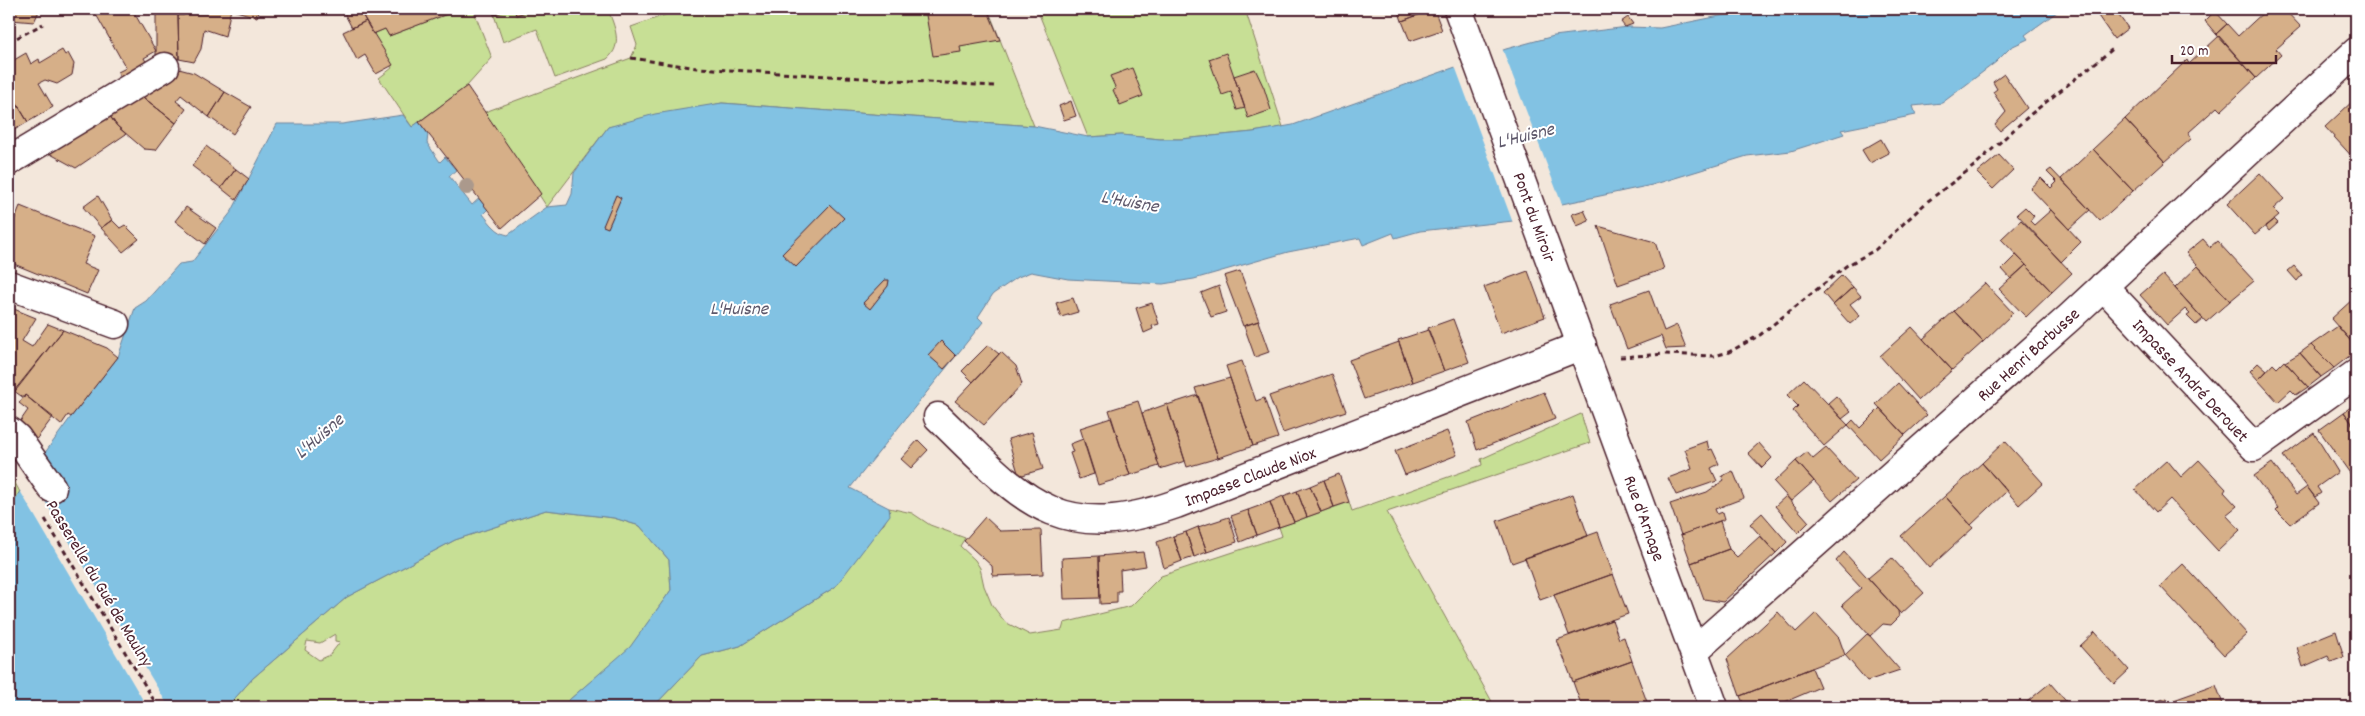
<svg xmlns="http://www.w3.org/2000/svg" width="2365" height="716" font-family="Dekko,sans-serif">
<rect width="100%" height="100%" fill="#f3e7db"/>
<filter id="ink" filterUnits="userSpaceOnUse"><feTurbulence type="fractalNoise" baseFrequency=".02" numOctaves="2"/><feDisplacementMap in="SourceGraphic" scale="10" xChannelSelector="R" yChannelSelector="G"/><feConvolveMatrix kernelMatrix="1 2 1 2 8 2 1 2 1" color-interpolation-filters="sRGB"/></filter>
<g filter="url(#ink)">
<path fill="#c7df95" stroke="#887f60" fill-rule="evenodd" d="M448,9H473L492,58L467,86L412,127L379,78L392,68L373,34L385,29L389,36L449,13Z
M511,9H514L517,15L535,9H608C614,26 624,45 607,59L555,78L537,29L503,42L494,15Z
M682,9H988L1034,126L722,103L608,127L547,207L485,112L631,58L637,45L631,27Z
M1037,9H1245L1283,127L1253,132L1181,139H1160L1122,135L1088,137Z
M1581,414L1590,443L1387,512L1495,707H653L702,656L740,646L835,587L874,533L884,524L890,511L889,508L912,513L930,525L965,538L960,546L975,560L980,568L984,586L992,605L1005,622L1030,635L1062,630L1064,623L1131,606L1161,576L1282,536L1279,527L1349,502L1352,511L1482,465L1481,459Z
M9,472L20,492L12,506L9,501Z
M546,510L614,518L640,526L669,560L671,590L630,648L569,700L563,707H227L253,678L347,597L455,540ZM335,634V641L340,642L330,655L319,660L305,650L307,641L320,643Z"/>
<path fill="#82c2e3" stroke="#6c8199" d="M1755,9H2061L2025,35L2028,39L2011,47L1996,62L1942,103L1913,106L1916,115L1841,130L1844,134L1791,151L1747,156L1652,185L1562,204L1513,221L1420,231L1395,238L1393,233L1363,245L1360,238L1288,252L1194,279L1163,284L1068,279L1031,272L1018,277L993,294L978,317L983,322L850,488L889,508L890,515L835,587L740,646L702,656L653,707H563L569,700L630,647L671,590L669,560L640,526L614,518L546,510L455,540L347,597L253,678L227,707H9V509L36,465L71,417L118,357L135,308L146,301L179,264L192,262L232,211L277,124H342L403,115L412,127L419,122L428,134L427,143L440,162L445,157L456,170L449,176L472,205L485,193L494,203L483,214C490,223 497,233 508,235L547,207L567,205L572,194L574,173L608,127L655,114L722,103L1034,126L1088,137L1122,135L1160,139H1181L1253,132L1293,125L1506,49L1554,36L1628,27L1660,28Z"/>
<path fill="#f3e7db" d="M1502,48L1563,207L1513,223L1455,66Z
M28,473L169,707H147L19,489Z"/>
<path fill="#d6af88" stroke="#4a1f2b" d="M9,9H40L34,22L11,20L9,19Z
M93,9H132L156,51L144,58L149,67L123,81L118,72L126,68Z
M156,9H184V15H178L179,59L156,58Z
M184,9H231L225,36L204,29L201,49L194,62L179,59L178,15H184Z
M229,9H260L257,17Z
M342,9H359L366,21L352,28Z
M359,9H448L450,13L389,36L385,29L373,34Z
M492,9H511L494,15Z
M514,9H535L516,15Z
M925,9H987L1000,40L960,47L961,52L933,56Z
M1398,9H1434L1402,21Z
M1434,9L1442,30L1410,41L1402,21Z
M2096,9H2114L2128,28L2114,39L2094,10Z
M2267,9H2284L2301,27L2276,49L2281,55L2256,78L2216,34L2227,24L2238,36Z
M2215,11L2227,24L2216,34L2205,21Z
M1628,17L1633,24L1625,27L1621,22Z
M366,21L393,65L376,74L365,55L357,60L343,32Z
M2219,36L2256,78L2221,111L2217,107L2189,132L2191,139L2165,162L2125,119L2187,60L2189,64Z
M62,50L65,55L68,53L74,64L72,75L57,84L45,80L39,83L53,107L28,122L11,94L9,95V63L26,53L31,64L39,59L40,63Z
M1226,53L1245,108L1237,110L1231,92L1222,95L1209,59Z
M1132,68L1143,96L1120,105L1113,90L1116,89L1110,76Z
M179,69L194,73L225,92L209,117L181,95L176,101L186,109L176,123L139,94L158,78Z
M1255,69L1264,88L1271,110L1248,118L1234,76Z
M2004,74L2027,108L2000,131L1995,125L2006,112L1993,92L1997,89L1993,82Z
M467,86L541,194L502,228L419,122Z
M225,92L251,107L233,134L209,117Z
M11,94L28,122L9,133V95Z
M139,94L176,123L156,150L144,149L117,126L107,112Z
M2355,99L2356,100V161L2325,127Z
M1071,101L1076,116L1064,120L1059,106Z
M107,112L117,126L126,134L76,168L45,151Z
M2125,119L2165,162L2133,191L2093,149Z
M1881,139L1889,153L1870,163L1862,150Z
M206,146L236,169L221,188L192,166Z
M2093,149L2133,191L2100,221L2061,179Z
M1999,155L2013,170L1993,189L1977,173Z
M236,169L249,179L236,200L221,188Z
M2051,169L2090,210L2069,229L2030,188L2041,178L2051,188L2057,182L2047,172Z
M2260,173L2284,199L2273,209L2279,215L2255,235L2227,204Z
M616,195L621,198L608,228L603,226Z
M98,196L112,220L101,228L83,207Z
M830,205L844,218L796,267L782,254Z
M20,206L95,236L83,264L98,270L87,294L9,262V233Z
M186,207L216,228L205,244L175,221Z
M2025,207L2034,216L2030,221L2034,225L2051,210L2081,242L2061,262L2017,214Z
M1584,210L1589,221L1577,226L1572,214Z
M2274,219L2278,223L2269,231L2265,226Z
M112,220L120,228L125,225L139,239L123,252L101,228Z
M2021,220L2072,273L2052,292L2001,239Z
M1598,226L1655,242L1664,269L1618,285Z
M2203,239L2210,247L2217,241L2254,281L2230,301L2186,253Z
M2016,255L2026,265L2011,279L2002,269Z
M2026,265L2052,292L2026,317L1999,289Z
M2198,266L2230,301L2206,322L2175,288Z
M2294,266L2302,275L2297,281L2288,271Z
M1240,271L1259,321L1243,326L1224,276Z
M1528,271L1545,317L1501,333L1484,287Z
M1842,275L1853,287L1833,305L1823,293Z
M2163,275L2203,319L2196,325L2187,316L2190,314L2185,309L2167,325L2140,295Z
M885,280H889L888,286L870,309L863,303Z
M1985,283L2013,313L1983,342L1954,311Z
M1219,286L1226,312L1211,317L1201,293Z
M1853,287L1861,296L1850,304L1860,316L1850,324L1833,305Z
M1649,290L1664,331L1677,325L1686,348L1666,349L1661,336L1627,349L1610,304Z
M1073,298L1078,312L1061,317L1056,303Z
M2353,299L2356,302V347L2331,319Z
M1152,303L1159,324L1152,326L1153,329L1144,333L1136,308Z
M9,307L36,318L22,341L32,347L48,324L63,330L9,399Z
M1954,311L1983,342L1952,370L1923,339Z
M1453,319L1469,362L1444,371L1428,328Z
M1258,321L1269,352L1255,357L1244,326Z
M2338,326L2356,347V351L2334,368L2311,345Z
M1912,327L1952,370L1919,400L1880,356Z
M63,330L107,348L118,357L71,417L68,415L61,425L25,395L24,398L14,391Z
M1428,330L1444,371L1413,382L1398,340Z
M941,341L956,356L944,369L928,355Z
M1399,342L1413,382L1364,399L1349,360Z
M988,345L999,354L973,382L962,371Z
M2311,345L2334,368L2321,377L2300,353Z
M1001,352L1016,366L1022,384L984,425L955,401Z
M2300,353L2321,377L2308,387L2285,362Z
M1242,361L1256,401L1264,398L1278,438L1253,446L1226,366Z
M2284,361L2308,387L2296,395L2291,390L2278,402L2258,380L2273,364L2277,368Z
M2258,363L2267,371L2258,380L2250,371Z
M1332,374L1346,411L1283,433L1269,396Z
M1230,378L1253,446L1218,458L1195,388Z
M1804,379L1848,425L1824,446L1793,411L1798,406L1787,395Z
M1898,383L1927,415L1905,435L1876,404Z
M1544,392L1555,419L1477,450L1468,422Z
M25,395L53,417L32,445L19,423L28,410L19,403Z
M1198,395L1218,458L1187,467L1167,405Z
M1836,396L1851,412L1842,419L1828,403Z
M1138,401L1159,466L1130,475L1109,410Z
M2356,403V429L2344,412Z
M1167,404L1185,461L1160,469L1142,413Z
M1880,408L1905,435L1879,459L1848,425L1853,420L1860,428Z
M2344,412L2356,429V473L2352,476L2319,430Z
M1111,418L1130,475L1098,485L1080,428Z
M1447,431L1457,455L1405,475L1395,451Z
M1032,432L1043,469L1019,476L1008,439Z
M2314,433L2338,472L2317,487L2321,493L2315,497L2283,456Z
M1083,439L1094,474L1079,479L1070,453L1073,452L1070,444Z
M918,440L928,450L911,468L901,459Z
M1707,441L1709,450L1712,449L1719,464L1711,468L1717,481L1676,495L1668,478L1692,469L1685,449Z
M2005,441L2043,483L2019,505L1982,463Z
M1759,443L1772,458L1762,468L1748,453Z
M1826,448L1856,480L1832,501L1796,461L1807,452L1813,459Z
M2167,460L2181,477L2199,460L2226,489L2224,492L2237,506L2226,515L2240,530L2218,551L2170,499L2156,512L2135,489Z
M1796,461L1814,481L1791,501L1774,482Z
M1982,463L2007,491L1971,525L1945,496Z
M2272,463L2296,495L2307,487L2319,503L2290,524L2276,510L2278,508L2254,476Z
M1733,471L1744,498L1715,509L1717,514L1723,512L1725,519L1681,535L1670,504L1707,492L1724,480L1722,476Z
M1339,474L1349,502L1334,507L1324,480Z
M1324,480L1334,507L1321,512L1310,486Z
M1310,486L1321,512L1307,517L1297,491Z
M1297,491L1307,517L1294,522L1283,496Z
M1573,494L1588,536L1512,563L1497,521Z
M1283,496L1294,522L1279,527L1270,502Z
M1786,496L1809,522L1798,533L1775,506Z
M1945,496L1973,528L1929,568L1901,536Z
M1270,502L1279,527L1257,535L1248,510Z
M1248,510L1257,535L1240,542L1231,516Z
M1762,513L1787,542L1776,553L1750,524Z
M985,517L1000,531L1041,530L1043,574L993,576L992,566L964,541Z
M1229,517L1237,542L1207,552L1198,527Z
M1720,521L1729,549L1691,563L1681,535Z
M1198,527L1207,552L1194,557L1186,532Z
M1186,532L1194,557L1182,561L1173,536Z
M1598,532L1613,574L1540,600L1525,558Z
M1173,536L1182,561L1164,568L1157,542Z
M1760,536L1776,553L1723,602L1704,599L1691,563L1729,549L1737,557Z
M1143,552L1146,566L1120,570L1121,591H1117V603L1100,604L1099,556Z
M1844,552L1898,611L1899,617L1891,625L1883,624L1870,636L1842,605L1861,588L1836,561Z
M1099,556L1100,598L1064,599L1062,558Z
M1892,558L1924,593L1901,614L1868,578Z
M2183,564L2247,634L2224,655L2160,586Z
M1613,574L1628,614L1569,635L1554,595Z
M1778,612L1796,632L1816,613L1839,638L1845,655L1740,696L1727,659Z
M1612,620L1619,639L1624,637L1632,661L1573,682L1557,640Z
M2336,631L2344,657L2331,662L2328,656L2303,667L2297,647Z
M2095,632L2129,670L2114,684L2080,646Z
M1867,634L1870,636L1900,670L1867,681L1845,655Z
M1632,661L1647,702L1634,707H1582L1573,682Z
M1812,668L1820,687L1773,707H1745L1740,696Z
M2050,683L2071,707L2022,706Z
M2216,685L2224,707H2170L2168,702Z
M2167,698L2170,707H2138Z"/>
<g fill="none" stroke-linecap="round" stroke-linejoin="round">
<defs>
<path id="minor" d="M1458,9L1714,707
M9,161L165,67
M9,285L115,324
M2103,286L2254,447L2356,374
M938,417C1019,495 1054,547 1176,504L1582,345
M9,431L17,438L52,488
M1694,651L2070,317L2356,52"/>
</defs>
<use href="#minor" stroke="#4a1f2b" stroke-width="31"/>
<path stroke="#4a1f2b" stroke-width="3" stroke-dasharray="5 4" stroke-linecap="butt" d="M9,42L43,24
M631,58L697,68L994,86
M1620,357L1666,354L1714,356L1729,352L1760,335L1846,266L1875,250L1928,201L1974,166L2031,114L2114,48
M45,519L158,707"/>
<use href="#minor" stroke="#fff" stroke-width="28"/>
</g>
<circle fill="#ab998c" cx="467" cy="187" r="8"/>
</g>
<g text-anchor="middle" stroke-width="4" stroke-linejoin="round" paint-order="stroke">
<g font-size="18" fill="#4a1f2b" stroke="#fff">
<text transform="translate(1535 217) rotate(70)" y="6">Pont du Miroir</text>
<text transform="translate(2028 354) rotate(-42)" y="6">Rue Henri Barbusse</text>
<text transform="translate(2191 380) rotate(47)" y="6">Impasse André Derouet</text>
<text transform="translate(1250 476) rotate(-21)" y="6">Impasse Claude Niox</text>
<text transform="translate(1645 518) rotate(70)" y="6">Rue d'Arnage</text>
<text transform="translate(100 583) rotate(59)" y="6">Passerelle du Gué de Maulny</text>
</g>
<g font-size="19" font-style="italic" fill="#5e586b" stroke="#fff">
<text transform="translate(1525 134) rotate(-14)" y="7">L'Huisne</text>
<text transform="translate(1130 200) rotate(10)" y="7">L'Huisne</text>
<text x="739" y="314">L'Huisne</text>
<text transform="translate(318 435) rotate(-41)" y="7">L'Huisne</text>
</g>
</g>
<rect width="2365" height="716" fill="none" stroke="#fff" stroke-width="30"/>
<rect x="15" y="15" width="2335" height="686" fill="none" stroke="#4a1f2b" stroke-width="2" filter="url(#ink)"/>
<path d="M2172 55v8h104v-8" fill="none" stroke="#4a1f2b" stroke-width="2.5"/>
<text x="2180" y="55" font-size="15" fill="#4a1f2b" stroke="#ffffff" stroke-width="4" paint-order="stroke">20 m</text>
</svg>
